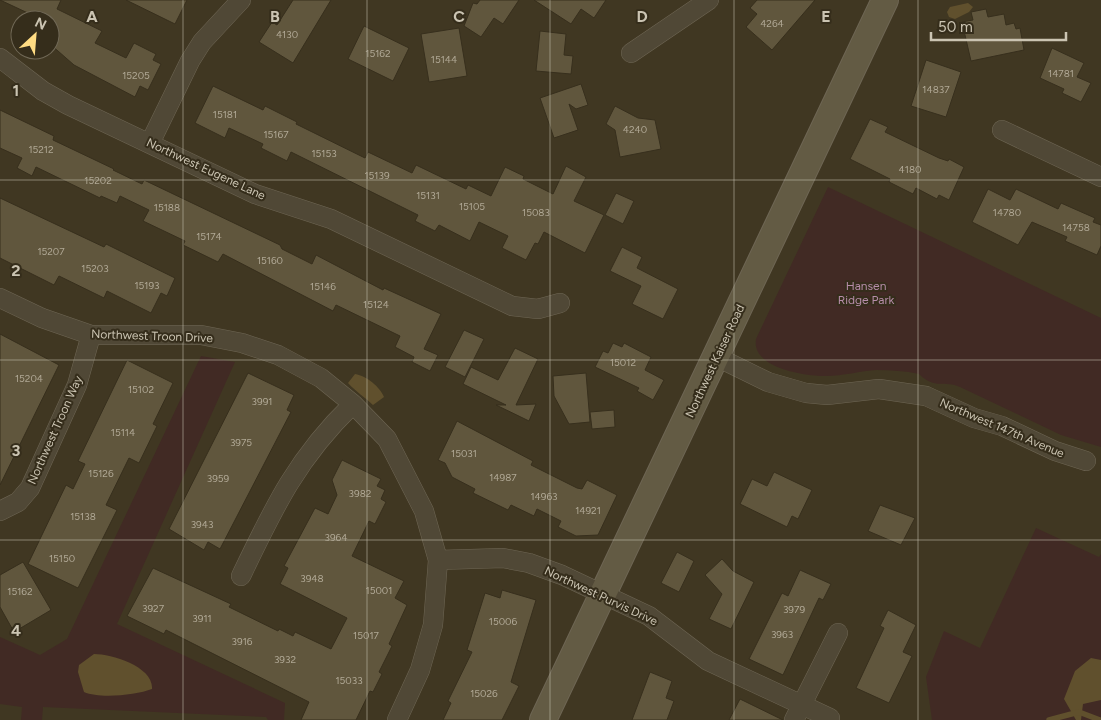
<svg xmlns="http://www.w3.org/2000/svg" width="1101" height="720" font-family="Figtree,sans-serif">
<rect width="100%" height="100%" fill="#403722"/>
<path fill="#412a24" d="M828,187L1101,318V447L1061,435L960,387C945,380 935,390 919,374C905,371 891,370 877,370C860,371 843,376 826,376C805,376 751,368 756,339Z
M201,356L235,362L117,624L285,703L284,720H268L266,717L43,707L42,720H21L22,707L0,704V637L40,655L67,639Z
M1036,528L1099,557L1101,554V720H932L926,677L944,631L980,648Z"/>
<path fill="#60502d" d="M968,3L973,7L969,12L955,19L949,17L947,12L950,7Z
M355,374C367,376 380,387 384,397L373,405C365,397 356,392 348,383Z
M94,654C112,654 154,667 152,689C136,695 100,699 84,692L78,672L79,665Z
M1091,658L1101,660V700L1083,704L1081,720H1076L1064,699L1075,671Z"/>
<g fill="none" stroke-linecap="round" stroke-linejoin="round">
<path stroke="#60502d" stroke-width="5.5" d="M1049,720L1079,712L1100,720"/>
</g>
<path fill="#60563d" stroke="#372f1d" d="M0,0H61L57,9L102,31L95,43L126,58L134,43L156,54L153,60L161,64L148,90L140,86L135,97L74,65L50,44V20H28L30,14Z
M126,0H187L175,24Z
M293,0H331L293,63L259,42L272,22L277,25Z
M480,0H519L503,24L494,18L481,37L464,26L473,3L477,4Z
M534,0H606L594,18L581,9L571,24Z
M757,0H815L772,50L746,27L757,14L750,8Z
M986,9L988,17L1004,14L1006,25L1014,23L1016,29L1020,28L1024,50L971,61L962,22L973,20L971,12Z
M364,26L409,48L393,81L348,59Z
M459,28L467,76L429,82L421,34Z
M540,31L566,34L564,55L573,56L571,74L536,71Z
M1052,48L1084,63L1077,77L1091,83L1081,102L1062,93L1064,89L1040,78Z
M926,60L961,72L946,117L911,106Z
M581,84L588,105L576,109L569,104L578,130L554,138L540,98Z
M213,86L263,110L265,106L297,122L296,124L365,158L368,152L412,173L416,165L466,189L468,185L491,196L505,167L524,176L523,179L553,194L566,166L586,177L574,201L604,215L585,253L544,232L538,244L535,243L526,260L502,248L508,236L479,222L470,241L439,225L435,231L415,221L418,215L291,152L287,161L261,148L263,144L229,128L225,138L195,123Z
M615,106L638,118L655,120L661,149L620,157L615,130L606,124Z
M0,110L54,136L53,140L114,169L113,170L142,184L144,180L280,245L282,249L312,264L316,255L383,290L384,288L441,314L424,349L438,355L430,371L412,362L414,357L395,347L400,336L336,305L333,311L223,254L218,262L183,245L185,241L143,221L149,210L120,196L117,203L101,196L100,198L36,167L32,176L17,168L22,158L0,148Z
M870,119L888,127L885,132L939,158L948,161L949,159L964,167L949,200L939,195L937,199L916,188L913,194L889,182L890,179L850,159Z
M988,189L1010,200L1016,189L1058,209L1061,203L1095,218L1093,222L1101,225V246L1097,255L1065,241L1067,237L1032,222L1018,245L972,222Z
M616,193L634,201L623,224L605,215Z
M0,198L104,247L106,244L175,278L167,296L161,293L151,313L107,291L104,298L59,276L54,285L0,258Z
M622,247L642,257L637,268L678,289L663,319L632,304L641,286L610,271Z
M464,330L484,339L465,377L445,367Z
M0,334L59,365L0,485Z
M613,343L622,347L624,343L651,357L645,370L664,380L653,400L637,391L639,388L595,367L603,351L608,353Z
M515,348L538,359L516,405L536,404L529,421L496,405H506L463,384L471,367L498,380Z
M127,360L173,383L153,424L157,426L139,463L129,458L106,505L117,510L78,588L28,564L66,485L73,489L85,464L78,461Z
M248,373L294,395L287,410L291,412L220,549L208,542L204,550L169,529Z
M586,373L590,422L569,424L554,396L553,376Z
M614,410L615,427L592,429L590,412Z
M457,421L533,461L531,465L577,488L582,489L587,480L617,495L598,535L576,536L558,527L561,521L537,509L534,516L511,505L508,510L473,493L475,489L452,477L445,463L438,460Z
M342,460L381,479L377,486L385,490L381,499L386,502L375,524L369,521L352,556L404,581L395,598L407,605L389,644L392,646L379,672L382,674L373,692L370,691L356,720H301L309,702L166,630L164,634L127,616L153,568L231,604L229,607L278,631L279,629L293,636L295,632L331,649L347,618L280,584L288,568L284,566L315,508L328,514L337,495L332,480Z
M774,472L812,490L798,519L792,516L787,527L740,504L752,479L767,486Z
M880,505L915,518L901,545L868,531Z
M677,552L694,561L679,592L661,583Z
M722,559L733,571L754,582L731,629L709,619L722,594L705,575Z
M23,562L51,610L14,632L0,607V575Z
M800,570L831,584L823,600L819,598L783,675L749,659L782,593L788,596Z
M502,590L536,600L511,682L519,686L502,720H443L451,703L448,701L472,652L467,650L485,593L500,598Z
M888,610L916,625L903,652L912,656L889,703L856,688L884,628L880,626Z
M650,672L672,681L666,698L674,701L667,720H632Z
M740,699L783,720H729Z"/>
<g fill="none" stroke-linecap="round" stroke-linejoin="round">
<defs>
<path id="street" d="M631,53L709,0
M0,58L43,91L68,105L255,194L331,219L512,306L538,309L560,303
M1002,130L1101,177
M150,143L190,61L202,42L241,0
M0,298L42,318L91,335H201L242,343L278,355L321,378L353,404L387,439L424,511L438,560L433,625L420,670L397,720
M717,357L768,382L806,393L827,395L879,389L926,396L974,418L1002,426L1055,451L1086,461
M0,511L18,502L30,488L77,385L91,335
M438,560L503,558L529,563L562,575L649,616L708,661L830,718
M241,576C274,507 297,458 353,404
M794,720L838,633"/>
<path id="secondary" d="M543,720L885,0"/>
</defs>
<use href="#street" stroke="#6e6654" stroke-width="20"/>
<use href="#secondary" stroke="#6e6654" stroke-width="28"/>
<use href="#street" stroke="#504836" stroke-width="19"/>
<use href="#secondary" stroke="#635b44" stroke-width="26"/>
</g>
<path fill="none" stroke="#cbc4b2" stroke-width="1" stroke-opacity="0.55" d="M183,0V720M367,0V720M550,0V720M734,0V720M918,0V720M0,180H1101M0,360H1101M0,540H1101"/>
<g text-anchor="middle" stroke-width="4" stroke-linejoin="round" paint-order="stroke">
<g font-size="10" fill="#b0a895">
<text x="772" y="27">4264</text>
<text x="287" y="38">4130</text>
<text x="378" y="57">15162</text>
<text x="444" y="63">15144</text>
<text x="1061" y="77">14781</text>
<text x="136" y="79">15205</text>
<text x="936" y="93">14837</text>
<text x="225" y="118">15181</text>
<text x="635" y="133">4240</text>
<text x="276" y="138">15167</text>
<text x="41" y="153">15212</text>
<text x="324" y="157">15153</text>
<text x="910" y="173">4180</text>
<text x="377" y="179">15139</text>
<text x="98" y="184">15202</text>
<text x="428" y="199">15131</text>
<text x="472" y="210">15105</text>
<text x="167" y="211">15188</text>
<text x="536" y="216">15083</text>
<text x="1007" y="216">14780</text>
<text x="1076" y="231">14758</text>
<text x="209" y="240">15174</text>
<text x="51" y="255">15207</text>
<text x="270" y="264">15160</text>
<text x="95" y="272">15203</text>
<text x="147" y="289">15193</text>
<text x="323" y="290">15146</text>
<text x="376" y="308">15124</text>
<text x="623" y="366">15012</text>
<text x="29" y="382">15204</text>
<text x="141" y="393">15102</text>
<text x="262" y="405">3991</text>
<text x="123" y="436">15114</text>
<text x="241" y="446">3975</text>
<text x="464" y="457">15031</text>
<text x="101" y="477">15126</text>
<text x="503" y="481">14987</text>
<text x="218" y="482">3959</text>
<text x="360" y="497">3982</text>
<text x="544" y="500">14963</text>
<text x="588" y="514">14921</text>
<text x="83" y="520">15138</text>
<text x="202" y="528">3943</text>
<text x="336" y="541">3964</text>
<text x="62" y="562">15150</text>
<text x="312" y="582">3948</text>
<text x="379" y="594">15001</text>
<text x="20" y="595">15162</text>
<text x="153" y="612">3927</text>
<text x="794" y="613">3979</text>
<text x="202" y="622">3911</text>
<text x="503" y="625">15006</text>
<text x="782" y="638">3963</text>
<text x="366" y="639">15017</text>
<text x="242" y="645">3916</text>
<text x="285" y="663">3932</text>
<text x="349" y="684">15033</text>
<text x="484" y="697">15026</text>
</g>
<g font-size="12" fill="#cbc4b2" stroke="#352d1b">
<text transform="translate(206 169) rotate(25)" y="4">Northwest Eugene Lane</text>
<text transform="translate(152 336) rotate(2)" y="4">Northwest Troon Drive</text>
<text transform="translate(715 361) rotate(-65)" y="4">Northwest Kaiser Road</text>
<text transform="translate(1002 428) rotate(23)" y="4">Northwest 147th Avenue</text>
<text transform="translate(55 430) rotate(-66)" y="4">Northwest Troon Way</text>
<text transform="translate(601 596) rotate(25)" y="4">Northwest Purvis Drive</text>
</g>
<g font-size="12" fill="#b68da9" stroke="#352d1b">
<text x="866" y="290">Hansen<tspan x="866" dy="14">Ridge Park</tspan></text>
</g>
</g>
<g font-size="16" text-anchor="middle" font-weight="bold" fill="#cbc4b2" stroke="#352d1b" stroke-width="4" stroke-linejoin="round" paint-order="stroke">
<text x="92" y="22">A</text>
<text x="275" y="22">B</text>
<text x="459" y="22">C</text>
<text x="642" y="22">D</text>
<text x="826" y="22">E</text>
<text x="16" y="96">1</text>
<text x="16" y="276">2</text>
<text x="16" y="456">3</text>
<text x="16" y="636">4</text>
</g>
<g transform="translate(35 35) rotate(26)"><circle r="24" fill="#352d1b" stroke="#716957"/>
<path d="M0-4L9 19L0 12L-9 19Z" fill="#ffdc83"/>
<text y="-8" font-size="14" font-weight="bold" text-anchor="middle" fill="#cbc4b2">N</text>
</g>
<path d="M931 32v8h135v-8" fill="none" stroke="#cbc4b2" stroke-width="2.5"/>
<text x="938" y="32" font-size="15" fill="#cbc4b2" stroke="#352d1b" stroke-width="4" paint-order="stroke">50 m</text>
</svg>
